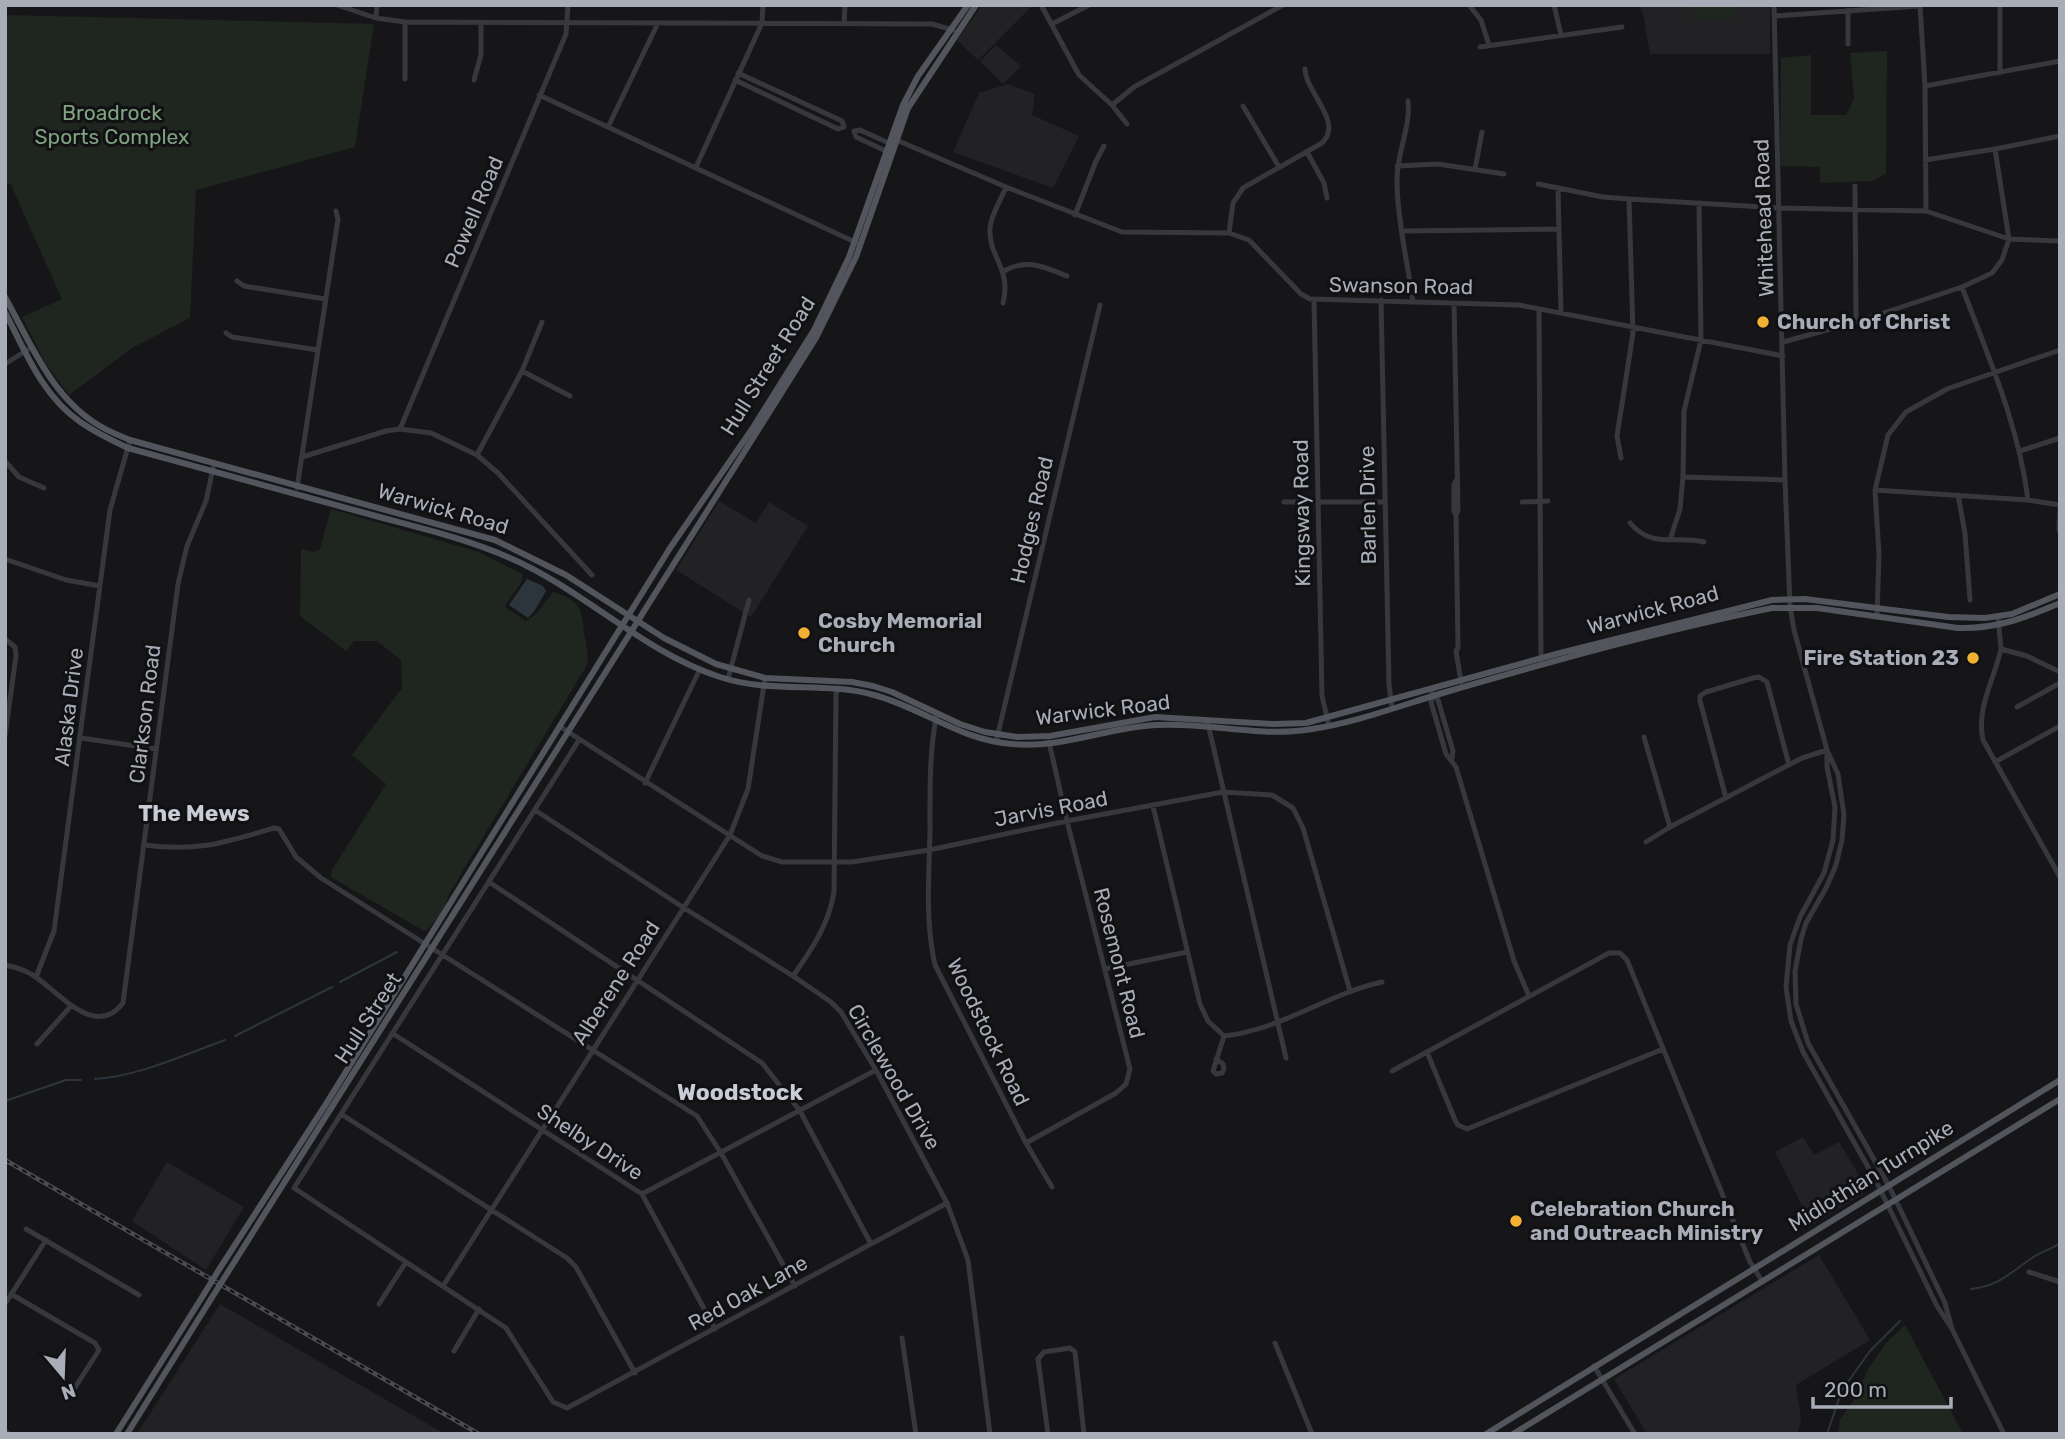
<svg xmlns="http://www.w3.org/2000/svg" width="2065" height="1439" font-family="Rubik,sans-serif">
<rect width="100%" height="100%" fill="#161618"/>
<path fill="#222225" d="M982,5H1033L978,60L957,40Z
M1638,5H1770V54H1650L1643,13Z
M996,45L1021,66L1003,84L980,61Z
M1008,84L1035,94L1032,115L1079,136L1053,188L953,152L979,93Z
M719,501L756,523L769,502L808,526L751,617L676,570Z
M1803,1137L1814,1155L1839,1142L1866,1187L1863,1194L1812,1225L1775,1152Z
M167,1162L244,1207L206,1270L132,1221Z
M1819,1255L1870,1340L1796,1385L1801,1419L1798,1434H1647L1614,1379Z
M220,1304L445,1434H137Z"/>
<path fill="#1e261f" d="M1694,5H1735V19L1694,20Z
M5,15L374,24L355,147L196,190L190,318L132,348L69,395L46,364L22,317L62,299L10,183L5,185Z
M1887,51L1886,174L1873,181L1820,183V167L1780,166L1781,58L1811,55V115H1846L1854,99L1850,53Z
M331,509L479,552L520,573L523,575C522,588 509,595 505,607L526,621L538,612L553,592C588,603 580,614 586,643C587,652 589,656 587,665L449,894C447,906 435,926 424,931L331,877L332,870L386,784L352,755L402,688L401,660L377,641H354L346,651L300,616L301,549L314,552L320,549Z
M1905,1325L1963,1434H1838L1840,1420L1853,1401L1869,1368L1886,1343Z"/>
<path fill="#2c353c" d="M527,579L543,586L546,591L535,610L528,618L509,605Z"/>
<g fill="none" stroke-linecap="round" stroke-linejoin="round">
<path stroke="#2c353c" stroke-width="2" d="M340,982L397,952
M235,1036L332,987
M95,1079C140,1076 183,1055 225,1040
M5,1101L66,1080H81
M1971,1289C2002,1285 2010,1272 2035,1256C2043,1251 2052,1249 2060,1243
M1827,1434L1842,1390L1870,1351L1900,1321"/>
<path stroke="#37383d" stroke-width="5" d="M337,5L376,18L405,22L932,24L953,30
M1041,5L1079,75L1112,105L1127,124
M1469,5L1481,20L1489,45
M1554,5L1561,35
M1774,5L1785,480L1790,606L1794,630L1827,750L1838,774L1844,815L1842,840L1836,865L1826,888L1806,923L1801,939L1795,971L1796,1004L1808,1043L1889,1186L1945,1303L1952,1329
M1920,5L1925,86L1926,211
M2000,5V73
M1848,10V44
M1774,16L1920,6
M376,18L377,5
M405,22V79
M844,24L845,5
M1052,24L1089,5
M1480,47L1622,27
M738,73L842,121L844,127
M474,80L481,55V23
M735,80L838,129L844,127
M1925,86L2060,61
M539,95L857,243
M1408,101C1411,128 1396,154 1397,182C1397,218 1408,265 1413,302
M1112,105L1134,87L1283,5
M1243,106L1279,167
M608,127L658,23
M854,131L856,137L888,152
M854,131L860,130L891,144
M894,139L1006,187L1122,232L1229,233L1249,240L1301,294L1310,299L1519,305L1783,356
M1307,152L1324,183L1327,198
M1925,160L1995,149L2060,136
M1397,166L1438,164L1504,174
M696,167L762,23L763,5
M1475,169L1482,132
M1538,184L1603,197L1629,199L1780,208L1926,211L2009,239L2060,241
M1855,186L1856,322
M1558,189L1561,313
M1075,215L1096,161L1104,146
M1403,231L1558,229
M1229,233L1233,203L1243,188L1322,143C1344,122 1306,93 1305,69
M1004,271C1027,258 1044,267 1067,276
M237,281L244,286L325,299
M1962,287C1988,356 2019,426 2028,500
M1314,299L1322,696L1329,726
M1381,300L1389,684L1392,708
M1003,303C1012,268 988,257 990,228C991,214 1001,200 1006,187
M1454,303L1458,511L1456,514L1458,648L1456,651L1461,682
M1539,309L1541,660
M226,333L232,337L318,350
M1783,342L1856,322L1962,287L1992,273L2002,260L2009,239L1995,149
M5,364L32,347
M522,371L570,396
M400,429L566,34L568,5
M2020,451L2060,438
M477,455L522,371L542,322
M302,457L386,431L400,429L431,433L477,455L498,473L592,575
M1621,458L1617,436L1633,333L1629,199
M5,461L19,477L44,488
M1683,477L1785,480
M1456,481L1454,484V512L1456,514
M297,488L338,219L336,211
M1875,490L2028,500L2060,505
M1958,495L1965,533L1970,600
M1284,502H1383
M1522,502L1548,501
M1630,523C1652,549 1676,535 1704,542
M2059,530L2060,507
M1670,540L1680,509L1683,477L1684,411L1701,340L1699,203
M5,559L66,580L100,586
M1877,616L1879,554L1875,490L1888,435L1906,412L1947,389L2060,350
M1998,617L2001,649L2027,656L2060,672
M5,639L15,647L16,656L5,736
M2001,649C1994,680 1976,708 1983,740L2060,877
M728,679L749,600
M1432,693L1438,700L1453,751L1452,759
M1433,696L1431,702L1446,754L1456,767L1514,961L1529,996
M2017,707L2060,683
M937,713C929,752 930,791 930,831C929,876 925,922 935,965L1026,1143L1052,1187
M1208,724L1286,1058
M559,726L762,856L782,862H852L929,850L1067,821L1223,792L1272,795L1293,808L1303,828L1350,991
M1644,737L1670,827
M81,738L156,749
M579,740L294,1188L506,1328L553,1402L567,1408L947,1203
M996,742L1100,305
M1827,753V767L1835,807L1833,840L1824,873L1800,917L1790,945L1786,987L1791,1021L1803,1052L1877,1183L1937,1306L1952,1329L2004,1434
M1995,762L2060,726
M645,783L700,669
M1726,798L1700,701V696L1706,692L1753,678L1759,677L1767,682L1789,765
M1153,806L1200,1004L1208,1021L1224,1036
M535,810L684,908L793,976L831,1002L841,1012L876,1070L947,1203L968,1260L990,1434
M1646,842L1670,827L1802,758L1827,750
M144,845C197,852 223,843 274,828L279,829L296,857L321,878L697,1116L721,1153L795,1286
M489,882L762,1063L800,1111L871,1244
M5,965C14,967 23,969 31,974C57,989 94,1041 123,1003L178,584L187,546L206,501L214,464
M1105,969L1187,952
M793,976C812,949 829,924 834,892L836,693L839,689
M36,977L54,931L110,510L130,440
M392,1033L642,1194L715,1329
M1224,1036C1281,1030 1327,994 1382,982
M37,1044L71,1006
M1427,1052L1455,1120L1458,1125L1467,1129L1663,1049
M1216,1059L1223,1064L1224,1069L1222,1073L1216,1074L1213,1071L1224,1036
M1392,1071L1609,953H1620L1627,960L1750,1262L1762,1281
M341,1114L567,1258L576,1267L635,1373
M1026,1143L1116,1093L1126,1084L1130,1069L1067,821L1049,742
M642,1194L876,1070
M26,1229L139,1295
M2029,1272L2060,1282
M443,1286L730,835L748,789L765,678
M11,1294L95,1343L99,1350L74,1389
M5,1304L46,1240
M379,1304L406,1262
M902,1338L916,1434
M1275,1343L1312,1434
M454,1351L479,1309
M1594,1366L1635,1434
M5,1431L9,1434
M1048,1434L1038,1359L1044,1352L1070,1348L1075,1352L1084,1434"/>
<path stroke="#53555c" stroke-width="6" d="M5,297C31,344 52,398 100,426C110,432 120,436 130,440L495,540L566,575L664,638L716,664L765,678L852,682L873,686L892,692L960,724L985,732L1017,737L1050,736L1155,717L1273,724L1306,723L1560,653L1772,600L1805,599L1948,617L1985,618L2012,614L2060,594
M5,312C25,351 42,395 79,421C94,432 111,440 128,448C205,469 283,490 361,512C411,526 463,537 510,558C584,590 643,652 720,677C771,694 824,681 874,695C923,708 959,740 1012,744C1062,749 1108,727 1157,725C1209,722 1261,738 1312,729C1358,722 1402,705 1446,692C1553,661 1663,630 1772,608H1817L1958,628C1996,629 2025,618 2060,603
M220,1268L326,1104L670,548L752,429L814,330L849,257L903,105L918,76L968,5
M228,1272L816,338L856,257L908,108L976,5
M116,1434L204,1294
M127,1434L211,1299
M1486,1434L2060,1080
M1513,1434L2060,1099"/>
<defs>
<path id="rail" d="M5,1160L479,1434"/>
</defs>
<use href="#rail" stroke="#4a4c52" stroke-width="4.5"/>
<use href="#rail" stroke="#111113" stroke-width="2" stroke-dasharray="5" stroke-linecap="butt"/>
<path stroke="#53555c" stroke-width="6" d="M204,1294L220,1268
M211,1299L228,1272"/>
</g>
<g fill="#f2b134" stroke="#111113" stroke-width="2.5">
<circle cx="1763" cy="322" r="7"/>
<circle cx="804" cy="633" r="7"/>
<circle cx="1973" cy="658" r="7"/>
<circle cx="1516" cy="1221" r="7"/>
</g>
<g text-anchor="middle" stroke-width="6" stroke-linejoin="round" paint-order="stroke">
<g font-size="21" fill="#7fa381" stroke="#111113">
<text x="112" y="120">Broadrock<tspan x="112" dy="24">Sports Complex</tspan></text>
</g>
<g font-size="21" fill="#a8adb8" stroke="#111113">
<text transform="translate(474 212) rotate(-67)" y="7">Powell Road</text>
<text transform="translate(1764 218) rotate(-92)" y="7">Whitehead Road</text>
<text transform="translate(1401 286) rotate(1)" y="7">Swanson Road</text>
<text transform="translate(768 366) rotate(-58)" y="7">Hull Street Road</text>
<text transform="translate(1368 505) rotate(-91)" y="7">Barlen Drive</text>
<text transform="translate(443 509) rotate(16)" y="7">Warwick Road</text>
<text transform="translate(1302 513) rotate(-91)" y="7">Kingsway Road</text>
<text transform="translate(1032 520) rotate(-77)" y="7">Hodges Road</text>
<text transform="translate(1653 610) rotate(-15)" y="7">Warwick Road</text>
<text transform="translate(69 707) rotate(-83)" y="7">Alaska Drive</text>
<text transform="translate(1103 710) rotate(-7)" y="7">Warwick Road</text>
<text transform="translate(145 714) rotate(-83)" y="7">Clarkson Road</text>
<text transform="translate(1051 809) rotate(-11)" y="7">Jarvis Road</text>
<text transform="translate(1119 963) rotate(76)" y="7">Rosemont Road</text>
<text transform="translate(616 983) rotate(-57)" y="7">Alberene Road</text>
<text transform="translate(368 1018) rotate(-57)" y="7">Hull Street</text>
<text transform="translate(988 1032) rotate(64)" y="7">Woodstock Road</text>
<text transform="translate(894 1077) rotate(60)" y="7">Circlewood Drive</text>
<text transform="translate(590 1142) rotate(33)" y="7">Shelby Drive</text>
<text transform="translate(1871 1176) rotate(-32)" y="7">Midlothian Turnpike</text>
<text transform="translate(748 1293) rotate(-29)" y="7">Red Oak Lane</text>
</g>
<g font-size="21" font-weight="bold" fill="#a8adb8" stroke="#111113" text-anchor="start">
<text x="1777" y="329">Church of Christ</text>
<text x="818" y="628">Cosby Memorial<tspan x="818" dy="24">Church</tspan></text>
<text x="1959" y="665" text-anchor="end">Fire Station 23</text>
<text x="1530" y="1216">Celebration Church<tspan x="1530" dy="24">and Outreach Ministry</tspan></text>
</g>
<g font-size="23" font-weight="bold" fill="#c9ccd4" stroke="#111113">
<text x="194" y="821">The Mews</text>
<text x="740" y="1100">Woodstock</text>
</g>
</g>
<rect width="2065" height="1439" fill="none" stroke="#a8adb8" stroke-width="14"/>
<g transform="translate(63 1376) rotate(161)" stroke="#111113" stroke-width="5" paint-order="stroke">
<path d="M0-5L12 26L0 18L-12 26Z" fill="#a8adb8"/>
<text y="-10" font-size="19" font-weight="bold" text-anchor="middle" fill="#a8adb8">N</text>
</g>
<path d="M1813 1397v10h138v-10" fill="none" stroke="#a8adb8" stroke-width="3.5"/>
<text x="1824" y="1397" font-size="21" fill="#a8adb8" stroke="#111113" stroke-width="5" paint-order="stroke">200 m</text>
</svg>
